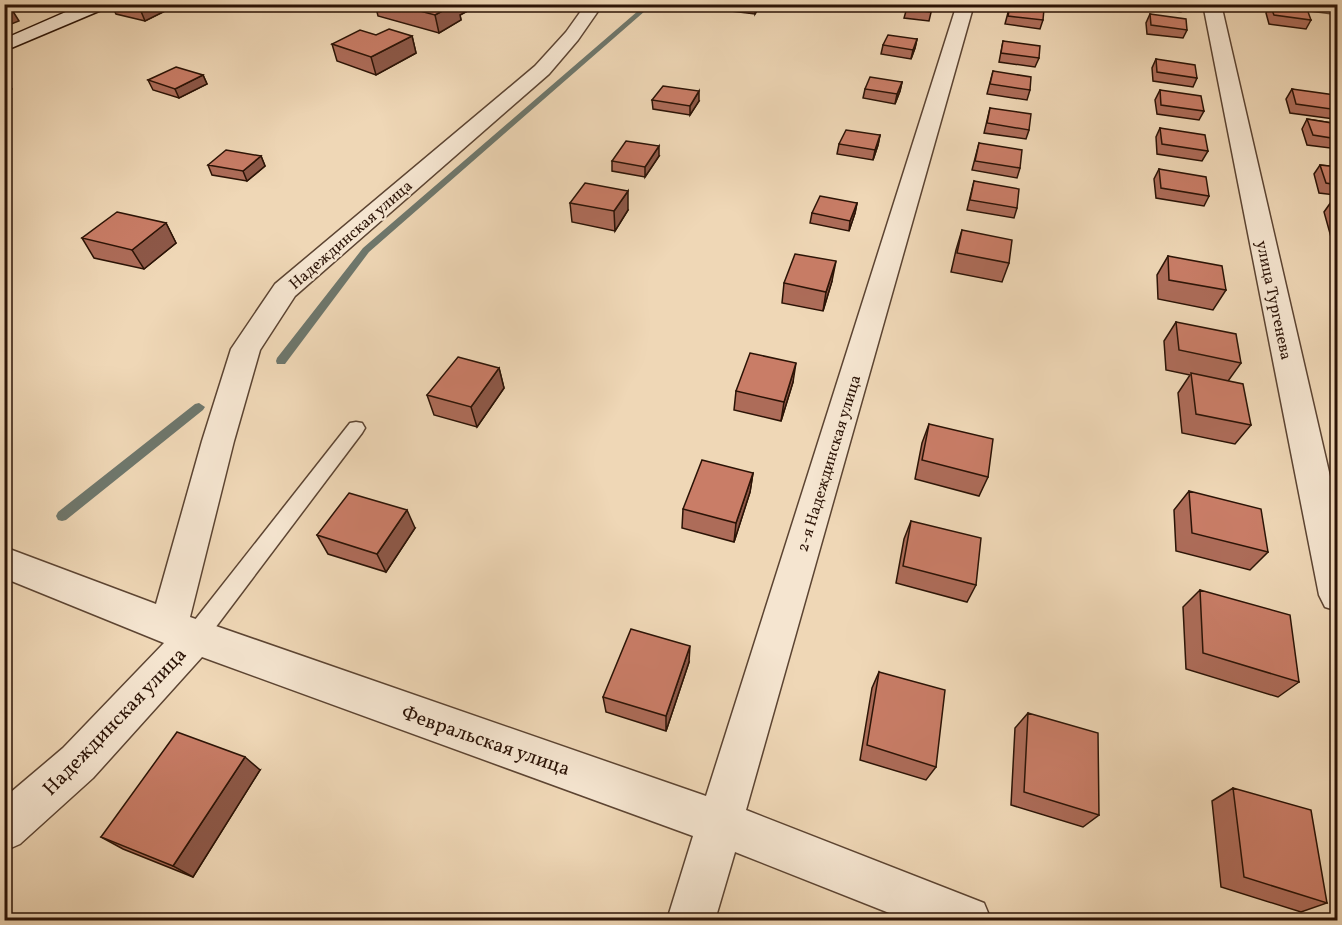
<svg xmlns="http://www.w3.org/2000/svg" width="1342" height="925" font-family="Vollkorn,serif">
<rect width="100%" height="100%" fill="#efd7b6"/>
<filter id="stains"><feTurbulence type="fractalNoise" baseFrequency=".00333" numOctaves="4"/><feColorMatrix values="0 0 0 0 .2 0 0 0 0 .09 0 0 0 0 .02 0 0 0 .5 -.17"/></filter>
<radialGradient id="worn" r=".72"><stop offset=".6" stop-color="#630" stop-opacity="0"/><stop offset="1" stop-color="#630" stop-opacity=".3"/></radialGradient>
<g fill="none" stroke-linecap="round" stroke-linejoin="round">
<path fill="#6e776c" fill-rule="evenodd" d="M646,4H653L369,252L285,364H277L276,361L277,358L363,248Z
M199,403L205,407L203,410L66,520L62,521L58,520L56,516L58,512L195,404Z"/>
<defs>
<path id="lane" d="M356,422L362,423L365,428L362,433L203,644L195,647L187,644L184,637L187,630L350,423Z"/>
<path id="street" d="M586,4H603L578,40L549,74L295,296L260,350L234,441L190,617L706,796L957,4H974L746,810L984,903L991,920H907L735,852L715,920H667L693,836L202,657L93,778L20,844L4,851V798L63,748L164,643L4,578V547L156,604L202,441L231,349L275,284L535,66L566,32Z
M1203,4H1221L1338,511V611L1325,607L1319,595Z
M1292,4H1338V14L1300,9Z"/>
<path id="secondary" d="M84,4H108L106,8L4,51V39Z"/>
</defs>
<use href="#lane" stroke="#5c4432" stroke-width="3"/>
<use href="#street" stroke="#5c4432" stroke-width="3"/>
<use href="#secondary" stroke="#2b1306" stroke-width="3"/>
<use href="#lane" fill="#f5e5d0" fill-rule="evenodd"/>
<use href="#street" fill="#f5e5d0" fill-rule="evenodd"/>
<use href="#secondary" fill="#f5e5d0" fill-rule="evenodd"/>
</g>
<path fill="#ad6c59" stroke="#2b1306" stroke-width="1.5" d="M111,4H179L145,21L116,14Z
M375,4H474L475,7L460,15L461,20L439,33L378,16Z
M723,4H761L755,14L723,10Z
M908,4H933L929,21L904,18Z
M1146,4H1185L1181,12L1147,7Z
M1010,5L1043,20L1040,29L1005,24Z
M1270,5L1311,20L1306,29L1269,24L1266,13Z
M1150,14L1187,30L1183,38L1147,34L1146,23Z
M376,35L412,36L416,53L376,75L337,61L332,44Z
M917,39L915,48L911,59L881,54L883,45Z
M1003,41L1039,58L1035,67L999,62Z
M1156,59L1197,78L1193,87L1153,81L1152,68Z
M993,71L1030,90L1027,100L987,94Z
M203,75L207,84L179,98L153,90L148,80Z
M902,82L900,91L895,104L863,98L865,89Z
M1292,89L1338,103V114L1334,119L1290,113L1286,99Z
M1160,90L1204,111L1199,120L1157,114L1155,100Z
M652,100L699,101L690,115L653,109Z
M990,108L1029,130L1026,139L984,133Z
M1307,119L1338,124V149L1307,145L1302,129Z
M1160,128L1208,151L1202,161L1157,154L1156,137Z
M880,135L878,145L873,160L837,154L839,144Z
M979,143L1020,168L1017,178L972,170Z
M261,156L265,166L247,181L212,175L208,165Z
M659,156L645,177L612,171V161Z
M1320,165L1338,167V238L1331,237L1324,212L1336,195L1319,193L1314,174Z
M1159,169L1209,196L1204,206L1156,198L1154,179Z
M974,181L1017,208L1014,218L967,210Z
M570,203L628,210L615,231L572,222Z
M857,203L855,213L849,231L810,223L812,213Z
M166,223L176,243L144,269L94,258L82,238Z
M962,230L1009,263L1002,282L951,272L956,250Z
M1168,256L1226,290L1213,310L1158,299L1157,275Z
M1338,257V281L1333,263Z
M832,281L823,311L782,303L784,283Z
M1176,322L1241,363L1228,381L1251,425L1235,444L1182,433L1178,393L1190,375L1166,370L1164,341Z
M499,368L504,388L477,427L434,415L427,395Z
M793,382L781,421L734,410L736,391Z
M929,424L988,477L979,496L915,479L922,443Z
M753,473L750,492L734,542L682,528L683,509Z
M1189,491L1268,552L1250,570L1176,551L1174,510Z
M911,521L976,585L967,602L896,583L904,539Z
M415,528L386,572L328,554L317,535Z
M1200,590L1299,682L1278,697L1186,669L1183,607Z
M689,662L666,731L606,712L603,697Z
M879,672L936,767L926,780L860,760L872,688Z
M1028,713L1099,815L1083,827L1011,805L1015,728Z
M260,770L193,877L123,849L101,837Z
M1233,788L1327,903L1301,912L1221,887L1212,801Z"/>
<path fill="#8d5848" stroke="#2b1306" stroke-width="1.5" d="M138,4H179L145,21Z
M455,4H474L475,7L460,15L461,20L439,33L435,15Z
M756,4H761L755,14V5Z
M9,5L19,21L4,27V6Z
M412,36L416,53L376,75L371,57Z
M917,39L915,48L911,59L913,50Z
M203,75L207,84L179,98L175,89Z
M6,79L12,89L4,93V80Z
M902,82L900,91L895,104L897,94Z
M699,91V101L690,115V106Z
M880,135L878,145L873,160L875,150Z
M659,146V156L645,177V167Z
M261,156L265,166L247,181L243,171Z
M628,191V210L615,231L614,211Z
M857,203L855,213L849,231L850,221Z
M166,223L176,243L144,269L132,250Z
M836,261L832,281L823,311L826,292Z
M796,363L793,382L781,421L784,402Z
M499,368L504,388L477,427L471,407Z
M753,473L750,492L734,542L736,523Z
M407,510L415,528L386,572L377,554Z
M690,646L689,662L666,731V716Z
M245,757L260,770L193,877L173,866Z"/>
<path fill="#c97d67" stroke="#2b1306" stroke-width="1.5" d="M393,4H455L435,15Z
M908,4H933L931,12L906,9Z
M1010,5L1044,9L1043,20L1008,16Z
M1270,5L1307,9L1311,20L1274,15Z
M1150,14L1186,19L1187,30L1151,25Z
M389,29L412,36L371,57L332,44L360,30L376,35Z
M888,35L917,39L913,50L883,45Z
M1003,41L1040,46L1039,58L1001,53Z
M1156,59L1195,65L1197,78L1157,72Z
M176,67L203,75L175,89L148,80Z
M993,71L1031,77L1030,90L990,84Z
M870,77L902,82L897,94L865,89Z
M663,86L699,91L690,106L652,100Z
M1292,89L1335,95L1338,103V110L1296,104Z
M1160,90L1201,96L1204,111L1161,105Z
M990,108L1031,114L1029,130L987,123Z
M1307,119L1338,124V139L1313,135Z
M1160,128L1205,135L1208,151L1162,144Z
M846,130L880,135L875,150L839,144Z
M626,141L659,146L645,167L612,161Z
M979,143L1022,150L1020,168L975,161Z
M226,150L261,156L243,171L208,165Z
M1320,165L1338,167V185L1326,183Z
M1159,169L1206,177L1209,196L1161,188Z
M974,181L1019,189L1017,208L970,200Z
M585,183L628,191L614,211L570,203Z
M820,196L857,203L850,221L812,213Z
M117,212L166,223L132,250L82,238Z
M962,230L1012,240L1009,263L957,253Z
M795,254L836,261L826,292L784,283Z
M1168,256L1222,266L1226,290L1169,280Z
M1176,322L1236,334L1241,363L1179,350Z
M750,353L796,363L784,402L736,391Z
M458,357L499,368L471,407L427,395Z
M1191,373L1243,384L1251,425L1196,414Z
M929,424L993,439L988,477L922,460Z
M702,460L753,473L736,523L683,509Z
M1189,491L1261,509L1268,552L1192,533Z
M349,493L407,510L377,554L317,535Z
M911,521L981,538L976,585L903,566Z
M1200,590L1290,615L1299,682L1203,653Z
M631,629L690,646L666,716L603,697Z
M879,672L945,690L936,767L867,745Z
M1028,713L1098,733L1099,815L1024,792Z
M177,732L245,757L173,866L101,837Z
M1233,788L1311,810L1327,903L1244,877Z"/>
<g text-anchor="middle" stroke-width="4.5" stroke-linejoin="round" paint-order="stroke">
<g font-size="16" fill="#2b1306" stroke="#f5e5d0">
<text transform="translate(350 234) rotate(-41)" y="6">Надеждинская улица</text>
<text transform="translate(1275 300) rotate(78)" y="6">улица Тургенева</text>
<text transform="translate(828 463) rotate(-73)" y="6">2-я Надеждинская улица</text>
</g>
<g font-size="20" fill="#2b1306" stroke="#f5e5d0">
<text transform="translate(114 721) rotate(-46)" y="7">Надеждинская улица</text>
<text transform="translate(486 740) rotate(19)" y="7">Февральская улица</text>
</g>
</g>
<rect width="1342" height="925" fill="none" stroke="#efd7b6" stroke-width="24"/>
<rect x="6" y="6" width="1330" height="913" fill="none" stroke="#2b1306" stroke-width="3"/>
<rect x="12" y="12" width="1318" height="901" fill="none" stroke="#2b1306" stroke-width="1.5"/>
<rect width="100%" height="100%" filter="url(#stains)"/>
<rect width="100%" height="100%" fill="url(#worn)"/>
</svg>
